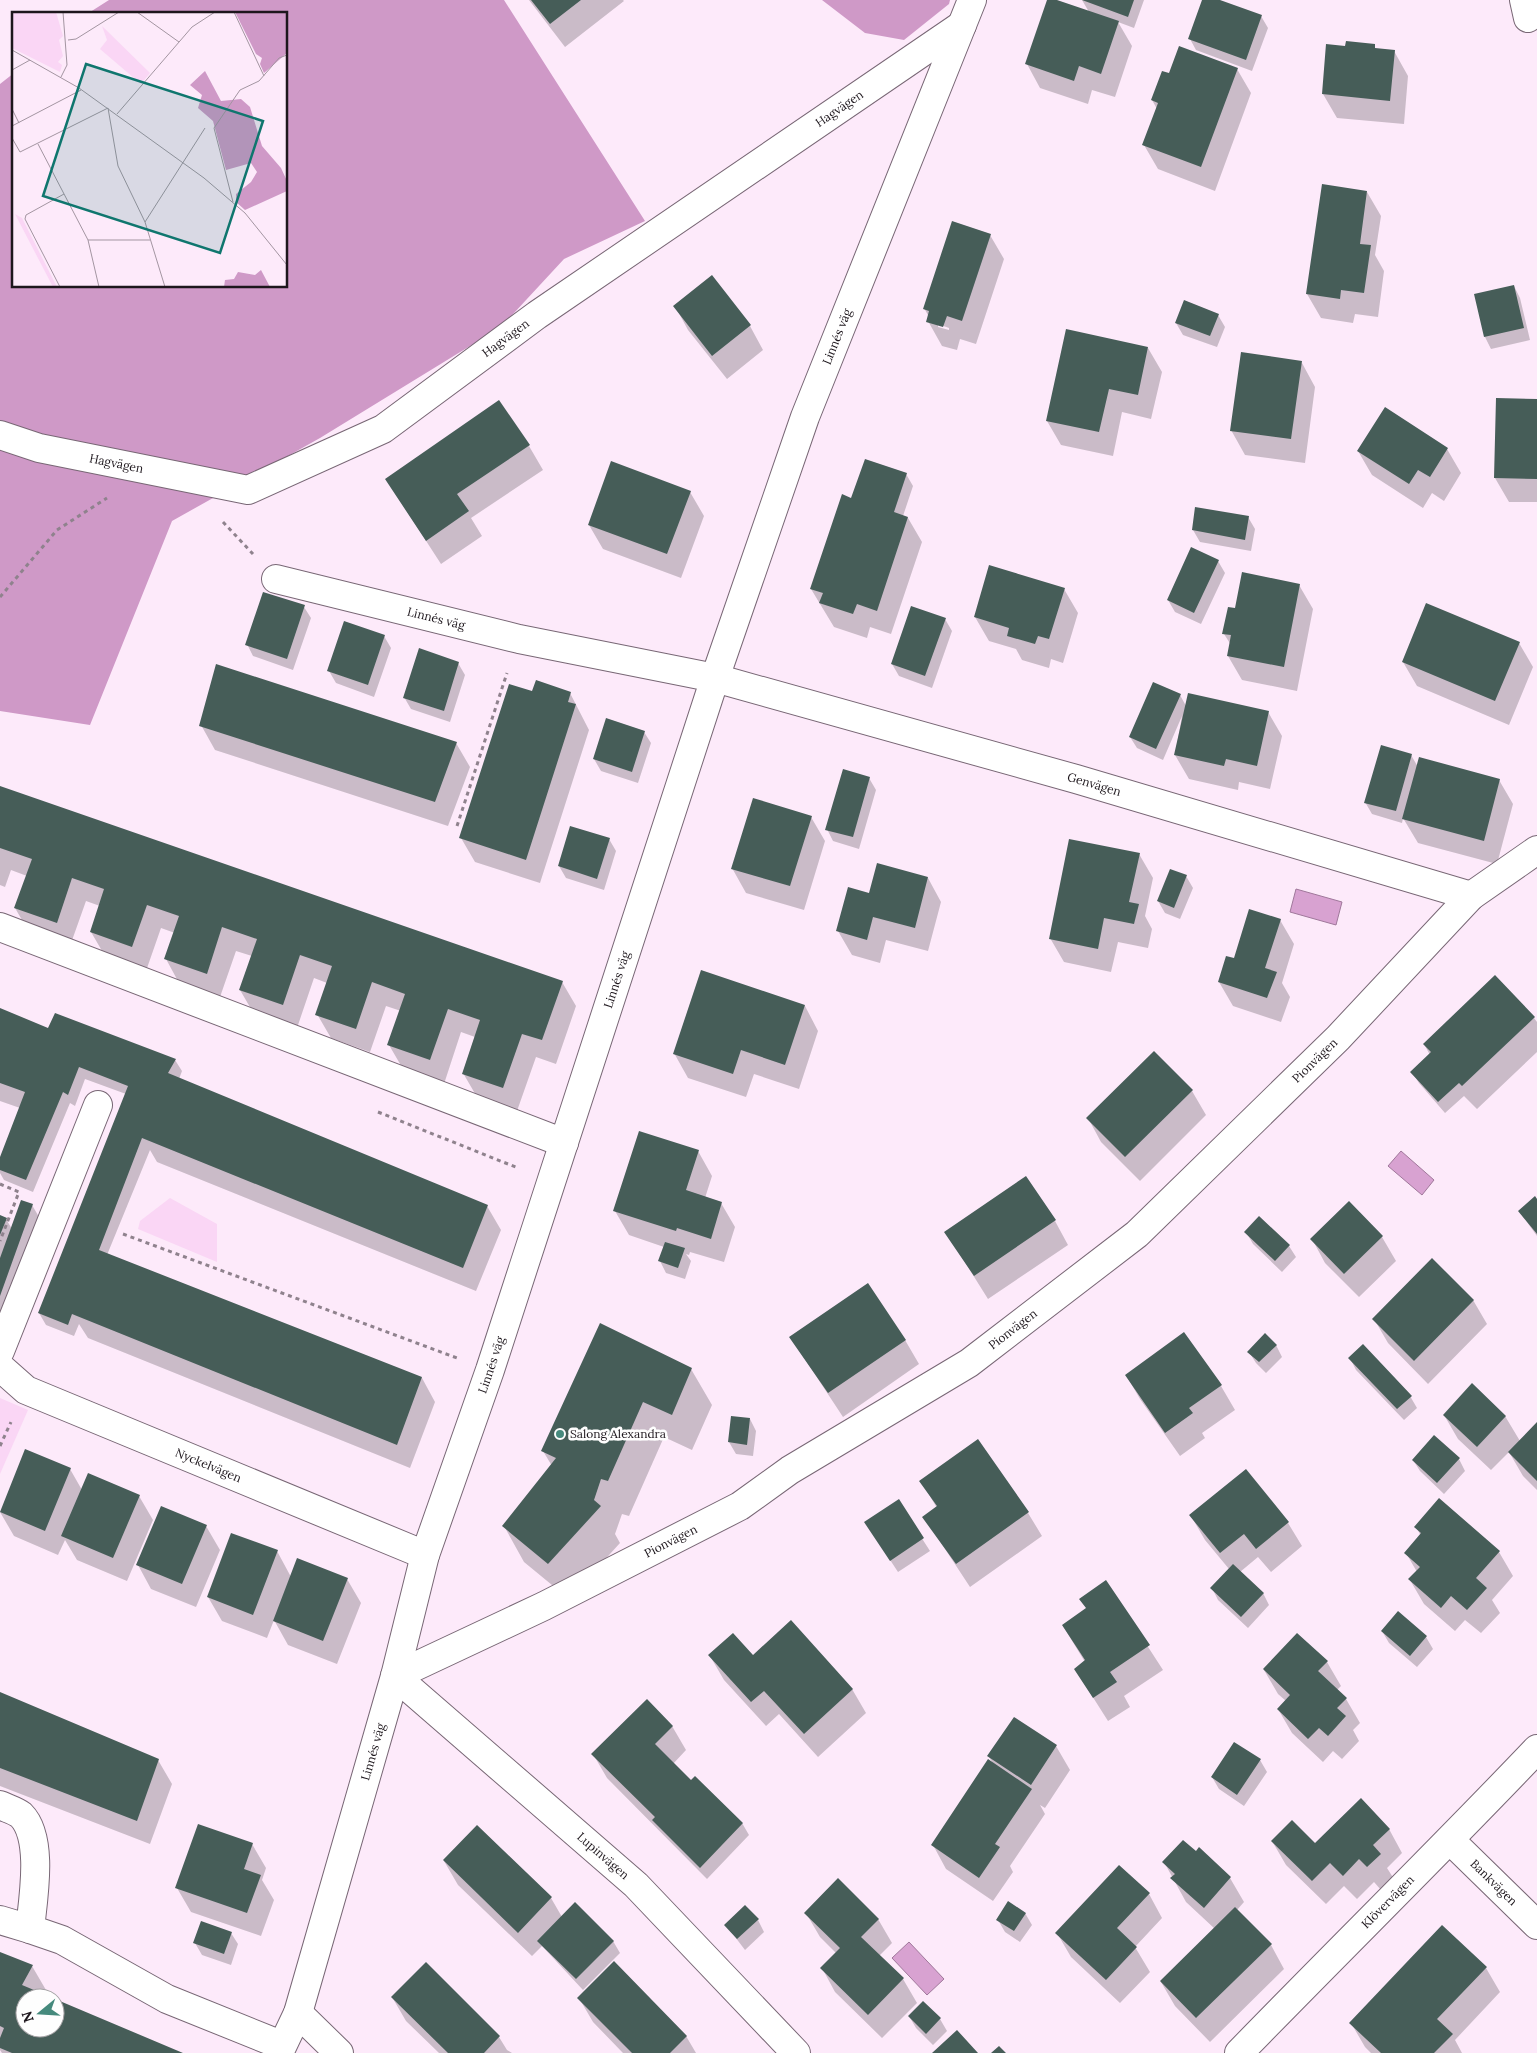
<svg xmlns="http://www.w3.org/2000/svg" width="1537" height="2053" font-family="Lora,serif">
<rect width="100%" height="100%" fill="#fdeafa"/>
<path fill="#fad6f5" d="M170,1198L217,1224V1262L138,1229L140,1221Z
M0,1398L28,1410L0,1474Z"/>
<path fill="#cf99c7" d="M109,0H504L645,221L564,259L501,327L320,438L172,521L90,725L0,711V84L14,73V286H286V14H87Z
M822,0H950L949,4L904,40L865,33Z"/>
<path fill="#d8a2d1" stroke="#a0789b" d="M1296,889L1342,902L1336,925L1290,912Z
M1401,1151L1434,1180L1422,1195L1388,1166Z
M909,1942L944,1979L927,1995L892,1958Z"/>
<path fill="#0003" fill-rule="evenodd" d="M529,0H623L624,1L565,47Z
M1049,0L1089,12L1082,0H1144L1134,28L1118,22L1132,46L1115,97L1092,90L1088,104L1040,88L1027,64Z
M1204,0H1216L1261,16L1268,28L1252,71L1196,50L1190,39Z
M1374,46L1376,50L1394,51L1408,76L1404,124L1337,118L1323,94L1347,48Z
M1237,69L1251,93L1215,191L1158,169L1144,145L1157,109L1152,100L1170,75Z
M1367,192L1381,216L1375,255L1384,271L1378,317L1355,314L1353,323L1321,318L1307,294Z
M990,235L1004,259L976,344L960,339L957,350L942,346L928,321L929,317L924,308ZM938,324L949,328V330L938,327Z
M1514,286L1520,298L1530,340L1491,349L1485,337L1475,295Z
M675,306L750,326L763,350L727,379L688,330Z
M1218,315L1225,327L1217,347L1183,335L1176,323Z
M1148,348L1162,372L1151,419L1122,412L1113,456L1061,445L1047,421Z
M1302,363L1315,387L1305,463L1245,455L1231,430Z
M1537,400V502H1509L1495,478Z
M1385,409L1447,449L1461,473L1444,501L1432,493L1423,508L1372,475L1358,451Z
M529,446L543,470L471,518L482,536L441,564L386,479Z
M906,474L913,486L903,516L908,518L922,542L891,634L870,627L867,638L834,627L811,589L854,500Z
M690,492L704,516L681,578L603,549L589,525Z
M1248,517L1255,529L1251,551L1200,542L1193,530Z
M1218,561L1225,573L1201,624L1175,612L1168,600Z
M1299,585L1313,609L1297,691L1242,680L1228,656L1231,645L1224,634Z
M1064,589L1078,613L1063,663L1051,659L1049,668L1022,660L1016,649L989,641L975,617Z
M304,607L311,618L293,670L253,656L247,644Z
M945,619L952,631L932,688L899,676L892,664Z
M384,636L391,648L374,697L336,683L329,671Z
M1519,643L1533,667L1509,725L1417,686L1403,662Z
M458,663L465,675L450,722L411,709L404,697Z
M533,692L570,693L589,730L540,883L475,862L461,838Z
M1180,695L1186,706L1268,712L1282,736L1270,789L1239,782L1238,790L1189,779L1175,755L1182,716L1163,760L1137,748L1130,737Z
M201,725L456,743L470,767L448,826L215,750Z
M644,732L651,743L638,783L601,771L594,759Z
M1411,755L1418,767L1499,780L1513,804L1497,864L1418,843L1403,818L1402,823L1372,814L1365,802Z
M869,778L876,790L859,849L833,841L827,829Z
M0,787L562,982L576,1006L556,1064L536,1057L517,1111L477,1097L463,1073L475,1037L461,1032L444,1084L403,1069L389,1045L401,1011L386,1006L370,1052L331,1038L317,1014L327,983L314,978L297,1028L254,1014L240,990L252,956L236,951L220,997L179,983L166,959L175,933L161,928L146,971L105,956L91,932L100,906L86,901L70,946L29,932L15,908L27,876L11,870L5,887L0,885Z
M811,817L825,841L804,910L746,893L732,868Z
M609,839L616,851L604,890L566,878L559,866Z
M1139,854L1153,878L1145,916L1152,929L1148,948L1118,942L1111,972L1064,962L1050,938Z
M1186,876L1193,888L1180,919L1165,913L1158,901Z
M928,878L941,902L928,951L886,940L880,963L852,955L838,931L870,895Z
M1280,920L1294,944L1282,983L1290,997L1281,1022L1233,1006L1219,982L1235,960Z
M805,1006L818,1031L799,1089L754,1074L746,1097L688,1078L674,1053Z
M0,1010L47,1029L175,1060L182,1071L179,1079L487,1206L501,1230L476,1291L157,1162L150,1150L107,1255L422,1378L435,1402L410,1468L88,1338L79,1324L74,1336L46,1325L39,1313L126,1094L85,1079L75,1106L70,1103L33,1192L4,1180L0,1173V1160L20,1108L0,1101Z
M1534,1018L1537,1022V1052L1477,1109L1464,1096L1445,1113L1419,1083L1412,1072L1430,1055L1424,1044Z
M1192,1091L1206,1115L1140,1181L1101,1142L1088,1118Z
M698,1151L712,1176L705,1198L721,1203L735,1227L724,1262L690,1252L689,1255L686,1254L691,1261L685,1279L666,1273L660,1261L664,1247L629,1235L615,1211Z
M1537,1201V1236L1519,1211Z
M32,1205L39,1217L5,1313L0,1311V1216L6,1219L12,1229Z
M1055,1221L1068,1245L988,1299L946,1232Z
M1246,1232L1289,1246L1296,1257L1282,1272L1253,1244Z
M1382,1237L1396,1261L1359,1297L1325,1263L1312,1239Z
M1473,1300L1487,1324L1428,1384L1388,1343L1374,1319Z
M791,1338L905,1340L919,1364L843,1417Z
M1276,1345L1282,1357L1266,1373L1256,1363L1249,1352Z
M1350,1358L1410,1396L1417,1408L1404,1420L1356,1370Z
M691,1369L712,1405L692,1450L664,1437L629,1516L622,1514L615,1534L620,1543L569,1599L524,1562L504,1526L552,1466L543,1451Z
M1126,1375L1221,1386L1235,1410L1202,1433L1205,1438L1180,1456L1140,1399Z
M1444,1415L1505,1416L1520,1441L1537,1424V1490L1523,1476L1509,1452L1491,1470L1458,1439Z
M750,1419L756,1431L753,1456L736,1454L729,1442Z
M1459,1459L1465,1471L1444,1494L1420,1471L1413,1460Z
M70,1469L82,1490L139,1496L153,1520L127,1581L77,1560L65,1540L58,1555L14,1536L0,1512Z
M921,1481L1028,1513L1042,1536L970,1587L924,1517L937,1508Z
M1439,1500L1499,1552L1513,1576L1492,1600L1500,1613L1481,1633L1465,1620L1455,1631L1424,1604L1410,1580L1417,1572L1406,1553L1421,1536L1416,1527Z
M898,1501L930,1551L898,1572L873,1534Z
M1191,1516L1288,1523L1302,1546L1271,1572L1258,1557L1240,1572L1263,1593L1269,1605L1248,1628L1218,1600L1212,1588L1229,1569L1205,1540Z
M206,1526L220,1550L196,1607L151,1589L138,1565Z
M277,1551L291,1577L347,1579L361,1603L337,1664L288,1645L274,1620L267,1638L222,1621L208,1597Z
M1106,1582L1163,1670L1124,1696L1130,1707L1108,1721L1075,1669L1085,1662L1063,1626L1087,1609Z
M1382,1631L1426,1637L1433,1649L1417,1667L1389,1643Z
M710,1656L753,1657L852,1689L866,1713L818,1757L779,1714L766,1726L724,1680Z
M1327,1662L1341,1686L1337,1690L1346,1699L1360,1723L1353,1730L1359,1741L1342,1759L1333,1751L1323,1762L1292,1733L1278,1709L1286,1701L1278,1694L1264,1670Z
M0,1693L158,1760L172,1784L150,1844L0,1786Z
M1014,1718L1056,1746L1070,1770L1045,1808L1040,1805L1045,1814L1010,1866L1013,1872L993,1901L946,1869L933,1845L994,1765L989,1757Z
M672,1726L686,1750L673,1764L690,1781L742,1823L749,1835L707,1879L607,1778L593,1754Z
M1260,1760L1267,1772L1244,1806L1219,1789L1212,1777Z
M477,1826L551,1898L562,1917L613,1941L620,1953L583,1990L542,1946L532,1956L458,1885L444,1861Z
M1389,1829L1402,1853L1387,1868L1394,1879L1381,1890L1374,1882L1357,1899L1344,1886L1326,1904L1286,1865L1272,1841L1315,1844Z
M252,1844L266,1868L262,1880L274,1900L261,1936L191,1912L177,1888Z
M1199,1849L1230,1878L1244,1902L1237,1910L1271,1945L1284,1969L1210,2042L1175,2006L1161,1982L1215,1929L1186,1902L1164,1862L1196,1852Z
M1149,1894L1162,1918L1135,1947L1150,1972L1120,2003L1071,1957L1057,1933Z
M806,1913L878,1919L892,1943L879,1956L903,1979L917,2003L882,2038L835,1992L822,1968L836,1953L820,1937Z
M1025,1913L1032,1925L1020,1942L1005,1932L998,1920Z
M758,1920L764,1932L745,1950L726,1925Z
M231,1933L238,1944L231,1965L202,1955L195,1943Z
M0,1953L32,1966L46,1990L43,1995L50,1998H25V2028H55V2000L180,2053H2L0,2050Z
M426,1963L499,2037L507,2050L512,2053H439L406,2021L392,1997Z
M1486,1968L1500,1992L1455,2040L1462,2053H1371L1365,2047L1351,2023Z
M579,1998L686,2036L696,2053H623L593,2022Z
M923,2002L940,2019L947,2031L933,2045L916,2028L909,2016Z"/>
<path fill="#465d58" d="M531,0H581L550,24Z
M1047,0H1057L1119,21L1101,74L1079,66L1074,81L1025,64Z
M1082,0H1134L1128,17Z
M1202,0H1220L1262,15L1246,60L1188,39Z
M1346,41L1375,44V48L1395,50L1390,101L1322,94L1326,44L1345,46Z
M1179,46L1238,68L1201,167L1142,145L1158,103L1151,100L1162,71L1169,73Z
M1322,184L1367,191L1360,244L1371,245L1364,293L1341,290L1340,299L1306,294Z
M952,221L991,234L962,321L947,316L943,327L926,322L929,311L923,309Z
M712,275L751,325L712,356L673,306Z
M1514,285L1524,328L1484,337L1474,294Z
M1184,300L1219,314L1210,336L1175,323Z
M1066,329L1148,347L1138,395L1109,389L1099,432L1046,421Z
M1241,352L1302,361L1291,439L1230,431Z
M1496,398L1537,399V479L1494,478Z
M499,400L530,445L457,494L469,511L426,541L385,479Z
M1385,407L1448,448L1430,477L1418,470L1409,484L1357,451Z
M865,459L907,473L894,512L908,517L877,611L857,604L853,614L819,603L823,593L810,589L842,494L851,498Z
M611,461L691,491L667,554L588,525Z
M1195,507L1249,516L1245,540L1192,530Z
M1191,547L1219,560L1194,613L1167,600Z
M989,565L1065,588L1049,639L1038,636L1035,644L1007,636L1009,628L974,617Z
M1242,572L1300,584L1284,667L1227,656L1231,635L1222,634L1228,607L1235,608Z
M263,592L305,605L287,659L245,645Z
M1426,603L1520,642L1495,701L1402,662Z
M911,606L946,618L925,676L891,664Z
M344,621L385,635L368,685L327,671Z
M419,648L459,662L444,711L403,698Z
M216,664L457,742L435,802L199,726Z
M536,680L571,692L568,702L576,704L526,860L459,838L509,684L532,691Z
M1153,682L1181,694L1156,749L1129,737Z
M1188,693L1269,711L1257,766L1226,759L1224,766L1174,755Z
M606,718L645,731L632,772L593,759Z
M1381,745L1412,754L1396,811L1364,803Z
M1419,757L1500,779L1484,841L1402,819Z
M843,769L870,777L853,837L825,830Z
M0,786L563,981L542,1040L522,1034L503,1088L462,1074L480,1020L448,1009L430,1060L387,1045L405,994L372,982L356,1029L315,1015L332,966L300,955L283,1005L239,990L257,939L222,927L207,974L164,959L179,916L147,905L132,947L90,932L104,889L72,878L57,923L14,908L32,859L0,848Z
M753,798L812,816L790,886L731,869Z
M570,826L610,838L597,879L558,866Z
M1069,839L1140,853L1129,902L1139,904L1134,924L1104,918L1098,949L1049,939Z
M877,863L928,877L915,928L873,917L867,940L836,931L848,887L869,893Z
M1170,869L1187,875L1174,908L1157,901Z
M1249,909L1281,919L1265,968L1277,972L1267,998L1218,982L1226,956L1234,958Z
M701,970L805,1005L785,1065L741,1050L733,1074L673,1054Z
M1495,975L1535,1017L1462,1086L1459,1083L1438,1102L1410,1072L1431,1052L1423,1044Z
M0,1008L48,1028L55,1013L176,1059L168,1073L488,1205L463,1268L142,1138L99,1250L422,1377L397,1445L72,1314L68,1325L38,1313L128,1086L79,1067L68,1095L63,1092L26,1180L0,1170V1157L25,1092L0,1083Z
M1154,1051L1193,1090L1125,1157L1086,1118Z
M639,1131L699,1150L686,1190L722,1202L711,1239L677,1228L676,1231L613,1211Z
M1026,1176L1056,1220L974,1276L944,1232Z
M1535,1196L1537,1199V1234L1518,1211Z
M21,1200L33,1204L0,1296V1258Z
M1349,1201L1383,1236L1344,1274L1310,1239Z
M0,1215L7,1218L0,1235Z
M1259,1216L1290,1245L1275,1261L1244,1232Z
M665,1242L685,1248L678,1268L658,1261Z
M1432,1258L1474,1300L1414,1361L1372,1319Z
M868,1283L906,1340L828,1393L789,1337Z
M600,1323L692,1368L672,1415L643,1402L608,1481L601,1479L594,1500L601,1506L548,1564L502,1526L556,1458L541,1451Z
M1184,1332L1222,1385L1189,1408L1193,1413L1165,1433L1125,1375Z
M1265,1333L1277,1345L1259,1362L1247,1352Z
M1363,1344L1412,1396L1397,1409L1348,1358Z
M1472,1383L1506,1416L1477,1447L1443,1415Z
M731,1416L750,1418L747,1445L728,1442Z
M1537,1422V1481L1508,1452Z
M1434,1435L1460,1458L1437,1483L1412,1460Z
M978,1439L1029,1512L956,1564L922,1517L937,1506L919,1481Z
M25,1449L71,1468L45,1531L0,1512Z
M1246,1469L1289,1522L1256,1549L1244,1534L1220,1553L1189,1515Z
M88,1473L140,1495L113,1558L61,1536Z
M1439,1498L1500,1551L1476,1578L1487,1588L1467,1610L1451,1596L1441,1608L1408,1579L1420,1567L1404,1553L1421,1533L1414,1527Z
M899,1499L924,1538L890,1561L864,1522Z
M161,1506L207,1525L182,1584L136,1565Z
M231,1533L278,1550L253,1615L207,1597Z
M297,1558L348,1578L323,1641L273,1621Z
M1233,1564L1264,1593L1241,1617L1210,1588Z
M1106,1580L1150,1645L1110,1672L1117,1682L1093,1698L1074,1669L1085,1660L1062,1625L1086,1608L1079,1599Z
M1398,1611L1427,1636L1410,1656L1381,1631Z
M791,1620L853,1689L804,1734L764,1691L751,1702L708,1655L733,1633L753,1655Z
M1297,1633L1328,1661L1318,1671L1347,1698L1337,1708L1346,1716L1328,1736L1319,1728L1308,1739L1277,1709L1290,1695L1263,1669Z
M0,1692L159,1759L137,1821L0,1768Z
M647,1699L673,1726L655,1744L691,1780L695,1776L743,1823L700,1868L652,1820L655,1817L591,1754Z
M1014,1717L1057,1745L1031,1785L987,1756Z
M1234,1742L1261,1759L1237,1795L1211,1777Z
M988,1759L1032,1789L995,1844L1000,1847L979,1878L931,1845Z
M1361,1798L1390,1829L1373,1845L1381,1854L1367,1867L1359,1859L1343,1876L1330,1863L1312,1881L1271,1841L1292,1820L1315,1843Z
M198,1824L253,1843L244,1869L261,1875L247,1913L175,1888Z
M477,1825L552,1897L518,1933L443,1860Z
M1183,1840L1196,1851L1199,1847L1231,1877L1204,1908L1170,1878L1175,1874L1162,1862Z
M1119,1865L1150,1893L1117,1928L1137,1947L1106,1980L1055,1933Z
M838,1878L879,1919L861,1937L904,1978L868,2015L820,1968L840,1948L804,1913Z
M1008,1901L1026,1913L1014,1931L996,1920Z
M575,1902L614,1941L576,1979L537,1941Z
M745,1905L759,1919L737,1939L724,1925Z
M1235,1907L1272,1944L1196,2018L1160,1981Z
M201,1921L232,1932L224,1954L193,1943Z
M1442,1925L1487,1967L1437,2019L1453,2034L1434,2053H1381L1349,2023Z
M0,1952L33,1965L22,1985L53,1998H25V2028H55V1999L183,2053H12L0,2048V2038L4,2028L0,2026Z
M614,1961L687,2036L670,2053H632L577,1998Z
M426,1962L500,2036L484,2053H448L391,1997Z
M923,2001L941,2018L926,2034L908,2016Z
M957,2030L978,2053H932Z
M999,2046L1006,2053H991Z"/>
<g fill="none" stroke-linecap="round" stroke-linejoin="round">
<defs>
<g id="minor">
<path d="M1524,0L1528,18"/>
<path id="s1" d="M0,435L39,448L248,490L383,429L537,315L962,25"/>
<path id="s2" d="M276,579L519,639L715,678L1076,779L1471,896"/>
<path d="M0,927L564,1143"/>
<path d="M0,1351L98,1105"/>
<path id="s3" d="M0,1367L26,1390L425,1555"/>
<path d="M0,1805C6,1808 16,1811 21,1815C44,1838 33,1899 30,1929L62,1940L167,1999L281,2045"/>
<path id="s4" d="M1450,1840L1537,1925"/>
<path d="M0,1920L30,1929"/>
<path d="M298,2013L339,2053"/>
<path id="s5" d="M279,2053L298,2013L395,1676L425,1555L490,1370L715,678L805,417L972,0"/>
<path id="s6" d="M796,2053L636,1885L395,1676L544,1606L740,1506L790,1470L969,1363L1137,1234L1338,1038L1471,896L1537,850"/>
<path id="s7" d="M1239,2053C1338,1951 1439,1852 1537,1749"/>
</g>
</defs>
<use href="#minor" stroke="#786775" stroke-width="30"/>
<path stroke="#8f828d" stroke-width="3" stroke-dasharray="4 4" stroke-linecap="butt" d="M223,522L253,554
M0,597L57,530L107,498
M457,826L507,673
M378,1112L518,1168
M0,1184L19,1192L0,1241
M123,1234L457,1358
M0,1446L11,1422"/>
<use href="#minor" stroke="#fff" stroke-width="28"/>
</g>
<circle fill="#468a7d" stroke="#fefefe" stroke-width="2" cx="560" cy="1434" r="5"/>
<g text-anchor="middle" stroke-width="5" stroke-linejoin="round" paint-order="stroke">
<g font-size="12" fill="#1d161c" stroke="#fefefe">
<text dy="4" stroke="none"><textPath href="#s1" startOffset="960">Hagvägen</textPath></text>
<text dy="4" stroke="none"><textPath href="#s5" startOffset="1806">Linnés väg</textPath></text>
<text dy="4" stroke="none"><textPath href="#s1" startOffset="555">Hagvägen</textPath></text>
<text dy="4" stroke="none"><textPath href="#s1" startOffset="120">Hagvägen</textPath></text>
<text dy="4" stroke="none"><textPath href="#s2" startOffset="165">Linnés väg</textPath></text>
<text dy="4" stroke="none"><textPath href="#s2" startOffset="844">Genvägen</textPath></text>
<text dy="4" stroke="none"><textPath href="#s5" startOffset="1126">Linnés väg</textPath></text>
<text dy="4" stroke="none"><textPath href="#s6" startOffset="1666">Pionvägen</textPath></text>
<text dy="4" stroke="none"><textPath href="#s6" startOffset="1261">Pionvägen</textPath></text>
<text dy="4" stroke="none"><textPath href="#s5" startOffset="721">Linnés väg</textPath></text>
<text dy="4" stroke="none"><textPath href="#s3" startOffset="232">Nyckelvägen</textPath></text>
<text dy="4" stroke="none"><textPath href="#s6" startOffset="858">Pionvägen</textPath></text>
<text dy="4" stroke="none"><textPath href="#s5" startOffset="316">Linnés väg</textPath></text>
<text transform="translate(603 1856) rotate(41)" y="4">Lupinvägen</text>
<text dy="4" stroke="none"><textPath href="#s4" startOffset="61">Bankvägen</textPath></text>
<text dy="4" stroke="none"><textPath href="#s7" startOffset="212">Klövervägen</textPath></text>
</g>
<g font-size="12" fill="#1d161c" stroke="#fefefe" text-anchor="start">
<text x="570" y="1438">Salong Alexandra</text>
</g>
</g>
<g transform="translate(12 12)">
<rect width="275" height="275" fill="#fdeafa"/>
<path d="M0,0H44L51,24L47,28L51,44L46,50L50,53L48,60L0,36ZM90,14L138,61L129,72L88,37L95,28ZM3,202L10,206L45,275H41Z" fill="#fad6f5"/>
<path d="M223,0H275V41L252,61L248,52L250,46L244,42ZM193,59L209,89L229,87L238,95L250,134L269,156L275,169V179L233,198L224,190V182L239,170L245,160L239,151L214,158L201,109L186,96L190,83L178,73ZM249,258L258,275H212L213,268L222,267L226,260L243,263Z" fill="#cf99c7"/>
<path fill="none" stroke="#a395a1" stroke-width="1" d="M125,0L167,30M222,0L252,64M56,28L64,27L107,0M0,38L67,76L192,166L233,201L275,253M0,58L18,48M49,65L55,53L51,0M0,97L7,111M105,102L180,15L203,0M0,114L69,78M0,126L8,140L96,96L106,154L133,210L153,275M26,132L76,228L87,275M221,190L202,116L228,78L247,69L267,46L275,43M133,210L193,116M76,228H138M48,275L13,207L14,203L52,182"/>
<path fill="#0f766e" fill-opacity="0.15" stroke="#0f766e" stroke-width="2.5" d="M74,52L251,109L208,241L31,184Z"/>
<rect width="275" height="275" fill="none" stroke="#1d161c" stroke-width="2.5"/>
</g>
<g transform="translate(40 2013) rotate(252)"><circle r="24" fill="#fefefe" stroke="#a4a1a4"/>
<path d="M0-4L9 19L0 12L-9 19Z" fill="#468a7d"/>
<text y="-8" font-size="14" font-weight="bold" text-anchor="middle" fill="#1d161c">N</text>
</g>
</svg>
